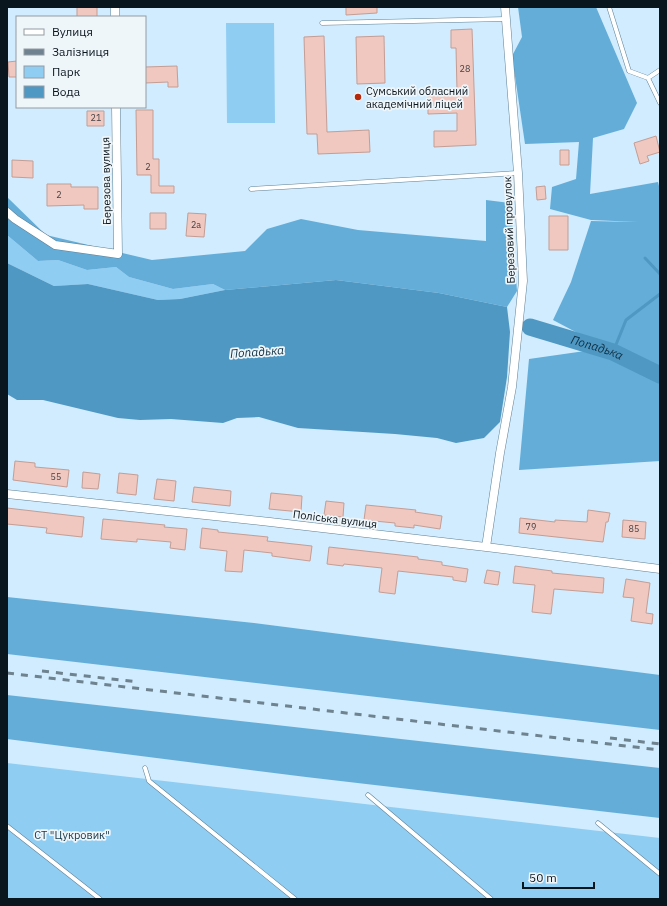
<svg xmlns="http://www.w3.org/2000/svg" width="667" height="906" font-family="'IBM Plex Sans',sans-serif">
<rect width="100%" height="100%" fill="#d0ecfe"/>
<path fill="#90cdf3" d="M226,23H274L275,123H227Z
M7,235L38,261L58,260L87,270L116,267L129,277L173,289L213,284L225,290L180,299L158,300L88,284L54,286L7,263Z
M7,763L660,838V899H7Z"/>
<path fill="#64add9" d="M518,7H596L637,103L624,129L593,138L590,194L658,182L660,190V461L519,470L529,359L606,348L553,320L571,282L591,221L638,222L591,220L550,209L552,187L576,179L579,142L525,144L512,56L522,37Z
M7,197L46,235L152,260L245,251L267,229L301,219L358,230L486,241V200L511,203L517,291L507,307L439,293L336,280L225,290L213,284L173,289L129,277L116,267L87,270L58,260L38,261L7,235Z
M7,597L254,623L660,675V730L7,654Z
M7,695L660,768V818L306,777L7,739Z"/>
<path fill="#4f98c3" d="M7,263L54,286L88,284L158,300L180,299L225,290L336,280L439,293L507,307L510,332L507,377L500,422L484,438L456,443L437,438L395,434L298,428L259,417L237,418L223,423L171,419L140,420L118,418L43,400H17L7,394Z"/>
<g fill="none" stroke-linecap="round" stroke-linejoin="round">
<path stroke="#4f98c3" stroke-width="3" d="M645,258L660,274
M613,352L626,320L660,294"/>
<path stroke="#4f98c3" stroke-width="17" id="s1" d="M530,327L613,352L660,375"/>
</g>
<path fill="#f0c8bf" stroke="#c49d95" d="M77,7H97V17H77Z
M346,7H377V13L346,15Z
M472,29L476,145L434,147V131H457V113L428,114V91L457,90L456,48H451V30Z
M324,36L327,132L369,130L370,152L318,154L317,134H307L304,37Z
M384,36L385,83L357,84L356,37Z
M17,61V77H9L8,62Z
M177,66L178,87H168V82L145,83V67Z
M136,110H153V159H159V186H174V193H151V175H137Z
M87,111H104V126H87Z
M656,136L660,152L647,156L649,161L640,164L634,143Z
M560,150H569V165H560Z
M12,160L33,161V178L12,177Z
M47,184H71V187H98V209H84V205L47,206Z
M545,186L546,199L537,200L536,187Z
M150,213H166V229H150Z
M188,213L206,214L204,237L186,236Z
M549,216H568V250H549Z
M15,461L35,463V467L69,470L67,487L13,480Z
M83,472L100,474L98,489L82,488Z
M119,473L138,475L136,495L117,493Z
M157,479L176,481L174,501L154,499Z
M194,487L231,491L230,506L192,502Z
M271,493L302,496L301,512L269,509Z
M326,501L344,503L343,517L324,515Z
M366,505L416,510L415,512L442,516L440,529L414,525V528L395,526V523L364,520Z
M7,508L84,517L82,537L46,533L47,528L7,524Z
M588,510L610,513L608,522H606L603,542L519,533L520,518L555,522V520L587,522Z
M103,519L165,525L164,527L187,529L185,550L170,548L171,542L137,539V542L101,539Z
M623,520L646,522L645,539L622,537Z
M202,528L218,530V532L268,537L267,541L312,546L310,561L272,556V553L244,550L242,572L225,571L227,551L200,548Z
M329,547L418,557V559L442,562V565L468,569L466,582L453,580V577L398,571L395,594L379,592L382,568L344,564L343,566L327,564Z
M515,566L552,571V573L604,578L603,593L554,589L551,614L532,612L535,585L513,583Z
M487,570L500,572L498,585L484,583Z
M626,579L650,583L646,613L653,614L652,624L631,621L634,598L623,597Z"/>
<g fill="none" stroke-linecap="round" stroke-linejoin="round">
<defs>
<path id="lane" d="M609,7L629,71L648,78L660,70
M322,23L506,19
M648,78L660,103
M251,189L518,173
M145,768L149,781L295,899
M368,795L491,899
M598,823L660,874
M7,826L100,899"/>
<path id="street" d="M115,7V17
M7,212L15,219L55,245L118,254L116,107
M7,494L270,522L486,547L660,569
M486,547L500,453L512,387L523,281L518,173L505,7"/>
</defs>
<use href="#lane" stroke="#618095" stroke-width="5"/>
<use href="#street" stroke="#618095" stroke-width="9"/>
<use href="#lane" stroke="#fff" stroke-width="4"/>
<use href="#street" stroke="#fff" stroke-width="8"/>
<path stroke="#6e828f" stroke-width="3" stroke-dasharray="7 7" stroke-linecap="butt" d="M42,671L138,682
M7,673L660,750
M610,738L660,744"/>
</g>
<circle fill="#b4280b" stroke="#eff6fa" stroke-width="1.5" cx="358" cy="97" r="4"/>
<g text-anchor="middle" stroke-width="3.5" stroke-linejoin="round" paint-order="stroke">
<g font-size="9" fill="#444246">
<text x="465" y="72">28</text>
<text x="96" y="121">21</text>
<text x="148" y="170">2</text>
<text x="59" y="198">2</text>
<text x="196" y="228">2а</text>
<text x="56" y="480">55</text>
<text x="531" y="530">79</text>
<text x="634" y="532">85</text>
</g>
<g font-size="11" fill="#0a161e" stroke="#eff6fa" text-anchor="start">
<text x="366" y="95">Сумський обласний<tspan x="366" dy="13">академічний ліцей</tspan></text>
</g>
<g font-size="11" fill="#0a161e" stroke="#eff6fa">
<text transform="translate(106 181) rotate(-91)" y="4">Березова вулиця</text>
<text transform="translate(509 230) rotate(-92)" y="4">Березовий провулок</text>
<text transform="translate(335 519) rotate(7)" y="4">Поліська вулиця</text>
</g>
<g font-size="11" fill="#133447" stroke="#eff6fa">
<text x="72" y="839">СТ "Цукровик"</text>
</g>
<g font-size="12" font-style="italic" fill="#0f3043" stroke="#eff6fa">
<text dy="4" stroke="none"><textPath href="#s1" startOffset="70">Попадька</textPath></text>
<text transform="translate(257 352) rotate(-4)" y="4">Попадька</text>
</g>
</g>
<rect width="667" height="906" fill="none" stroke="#0a161e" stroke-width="16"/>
<rect x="16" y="16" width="130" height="92" fill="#eff6fa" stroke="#939ca2"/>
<rect x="24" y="29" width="20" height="6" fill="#ffffff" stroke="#939ca2"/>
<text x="52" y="36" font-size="12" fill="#0a161e">Вулиця</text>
<rect x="24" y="49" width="20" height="6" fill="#6e828f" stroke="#939ca2"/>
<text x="52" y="56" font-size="12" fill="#0a161e">Залізниця</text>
<rect x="24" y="66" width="20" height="12" fill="#90cdf3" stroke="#939ca2"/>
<text x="52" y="76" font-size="12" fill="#0a161e">Парк</text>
<rect x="24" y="86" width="20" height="12" fill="#4f98c3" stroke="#939ca2"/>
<text x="52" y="96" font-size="12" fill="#0a161e">Вода</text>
<path d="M523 882v6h71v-6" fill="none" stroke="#0a161e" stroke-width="2"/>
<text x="529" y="882" font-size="12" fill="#0a161e" stroke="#eff6fa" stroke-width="3" paint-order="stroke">50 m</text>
</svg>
